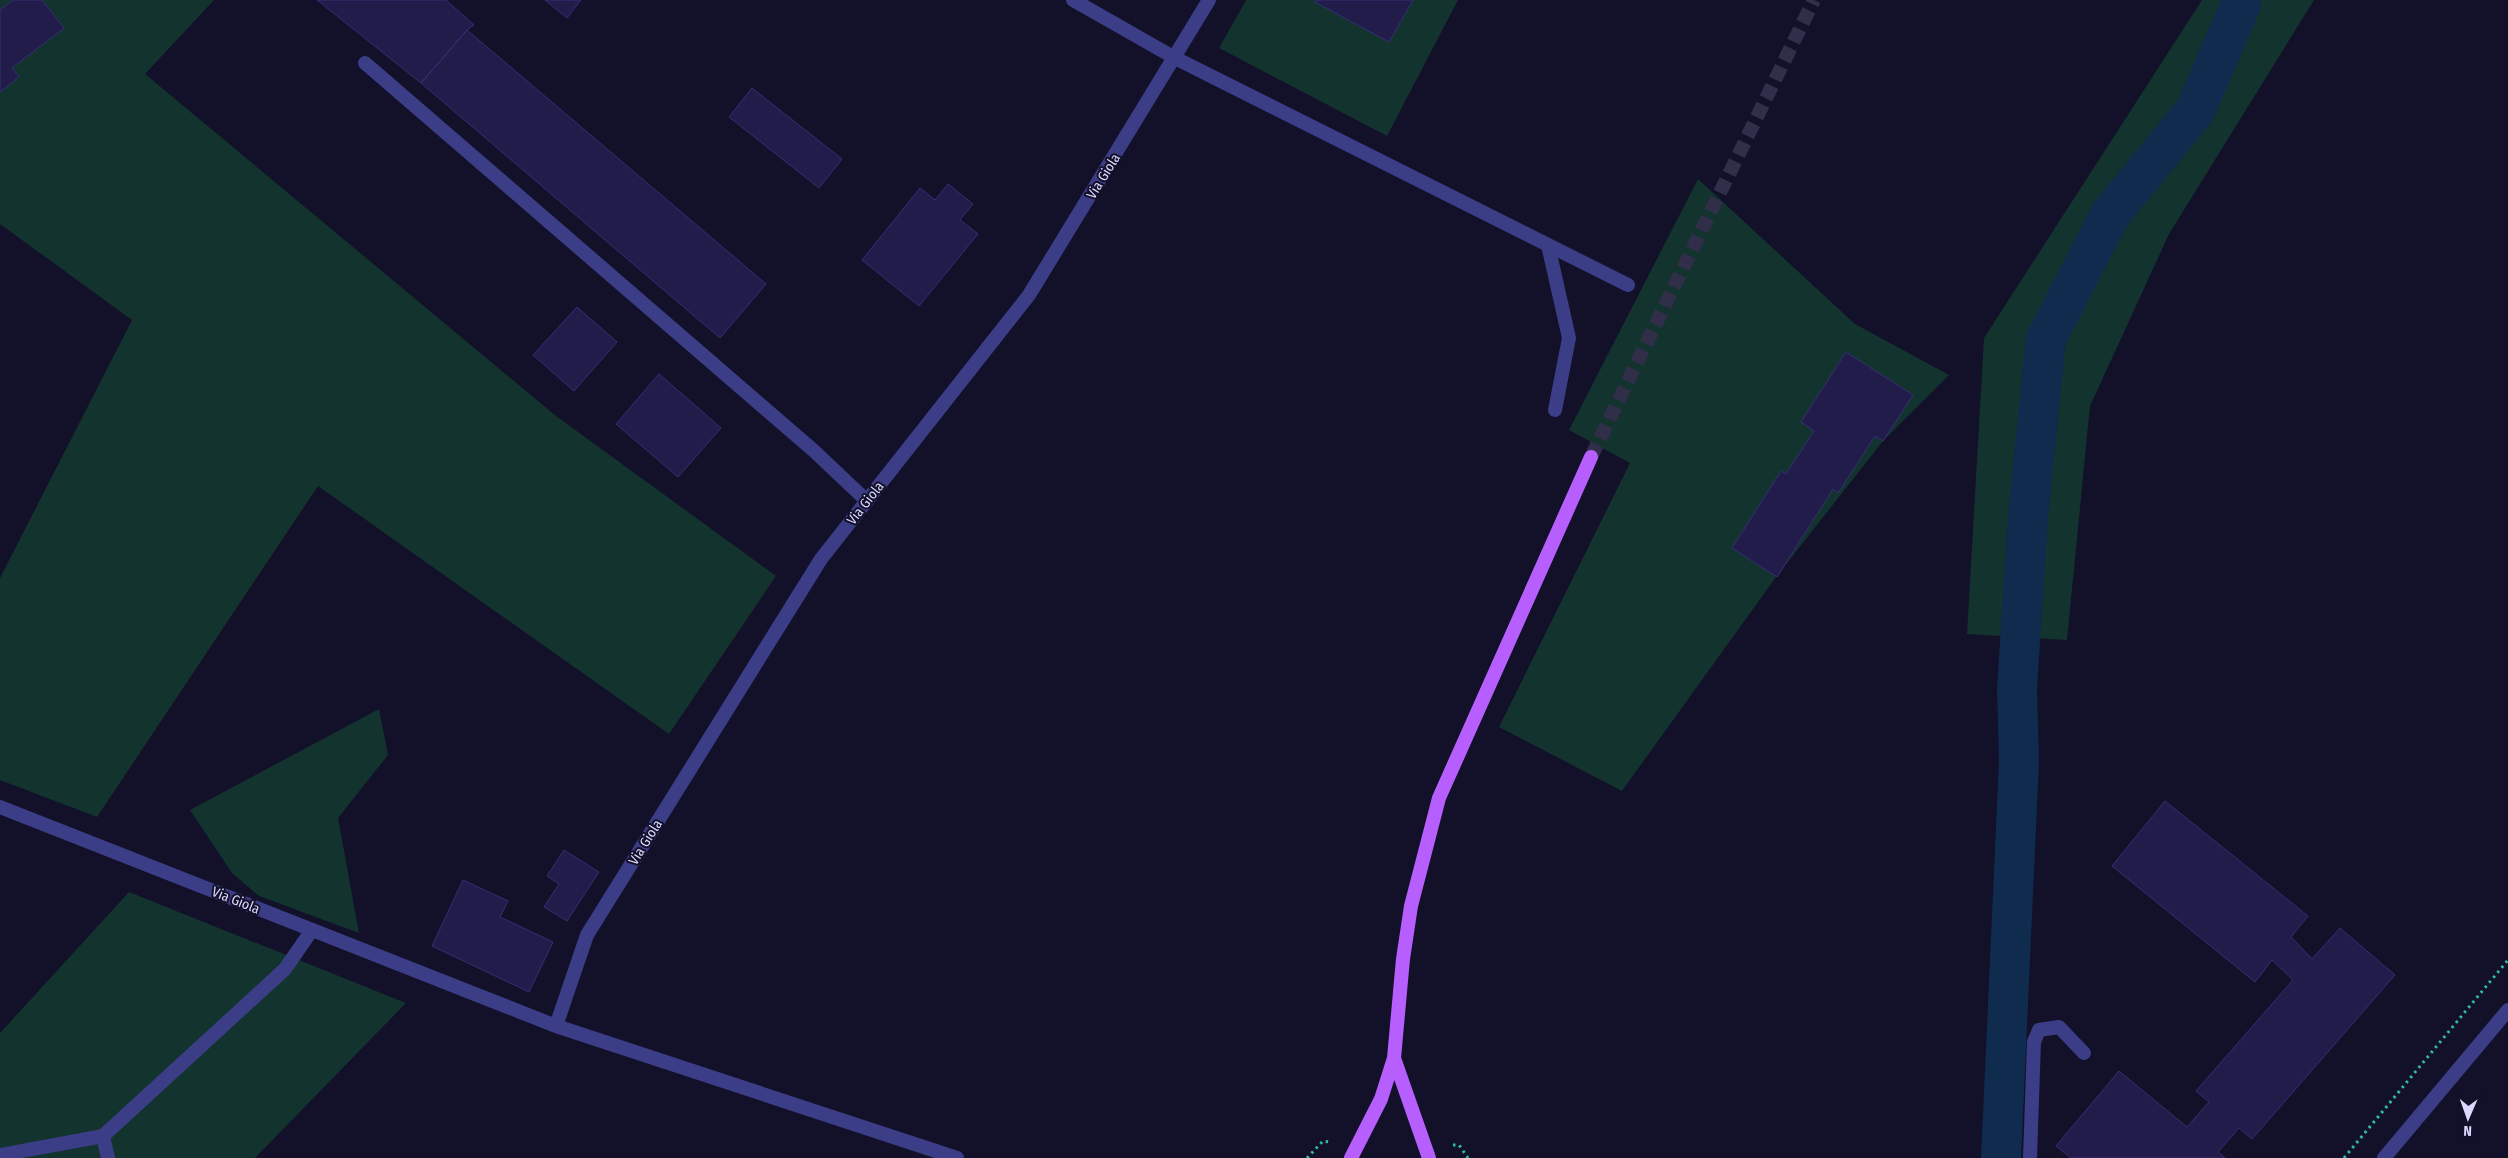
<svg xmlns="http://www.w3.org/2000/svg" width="2508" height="1158" font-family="'Fira Sans Condensed',sans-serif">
<rect width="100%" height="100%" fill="#131029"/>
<path fill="#13332f" d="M0,0H214L145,74L556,416L776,576L669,734L318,486L97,817L0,780V578L132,320L0,224Z
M1246,0H1458L1387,136L1219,48Z
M2202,0H2314L2169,234L2090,406L2067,640L1967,634L1984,338Z
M1698,179L1855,324L1949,375L1883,441L1776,577L1622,791L1499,727L1630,463L1569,430Z
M379,709L388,755L338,818L359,933L259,896L232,873L190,810Z
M129,892L406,1003L255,1158H0V1033Z"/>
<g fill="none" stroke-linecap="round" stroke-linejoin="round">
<path stroke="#0f2b4e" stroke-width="40" d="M2001,1158L2019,761L2017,689L2028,516L2046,339L2111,213L2195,111L2241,4L2240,0"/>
</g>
<path fill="#221c4a" stroke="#372e75" d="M13,0H42L64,28L12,68L19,77L0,92V10Z
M317,0H446L474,25L467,30L421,83Z
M545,0H581L567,18Z
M1316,0H1413L1389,42L1315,2Z
M467,30L766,284L720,338L421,83Z
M752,88L842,159L819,188L729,117Z
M948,184L973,204L960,220L978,234L919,306L862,260L920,188L935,200Z
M577,307L617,342L574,391L533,355Z
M1846,352L1913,395L1883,441L1875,436L1838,493L1833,489L1777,577L1732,548L1781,471L1786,474L1814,431L1801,422Z
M659,374L721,428L678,477L616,424Z
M2165,801L2308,916L2291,937L2312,959L2340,928L2395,975L2252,1139L2239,1128L2218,1152L2225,1158H2071L2056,1146L2119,1071L2187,1127L2209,1102L2196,1091L2293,980L2272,960L2255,982L2112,866Z
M564,850L599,872L567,921L544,907L559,884L547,876Z
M463,880L508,901L500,917L553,942L529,992L432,946Z"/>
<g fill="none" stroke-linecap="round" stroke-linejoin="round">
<path stroke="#312e49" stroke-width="14" stroke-dasharray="14 7" stroke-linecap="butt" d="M1591,457L1814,0"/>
<path stroke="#30baa8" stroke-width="3" stroke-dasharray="2.5 4" stroke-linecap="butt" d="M1453,1145H1459L1468,1158
M1307,1158L1323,1141L1329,1142
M2344,1158L2508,960"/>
<path stroke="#3b3e87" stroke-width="14" d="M1073,0L1175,58L1628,285
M365,63L813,450L867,501
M1548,245L1569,338L1555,410
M103,1136L108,1158
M0,1155L103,1136L285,969L312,930
M2030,1158L2034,1042L2039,1030L2059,1027L2084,1053"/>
<path stroke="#3b3e87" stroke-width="14" d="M0,807L556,1026L957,1158
M556,1026L587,935L821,559L1029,295L1209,0"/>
<path stroke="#3b3e87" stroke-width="14" d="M2384,1158L2508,1010"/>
<path stroke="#b75ffe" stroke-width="14" d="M1394,1058L1429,1158
M1351,1158L1381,1099L1394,1058L1403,959L1411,906L1439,798L1591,457"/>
</g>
<g text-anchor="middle" stroke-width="4" stroke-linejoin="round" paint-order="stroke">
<g font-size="14" fill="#dad8ff" stroke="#131029">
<text transform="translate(1103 176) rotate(-58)" y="5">Via Giola</text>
<text transform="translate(865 503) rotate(-52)" y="5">Via Giola</text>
<text transform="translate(645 842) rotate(-58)" y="5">Via Giola</text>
<text transform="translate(236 900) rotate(22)" y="5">Via Giola</text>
</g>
</g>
<g transform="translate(2468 1118) rotate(182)" stroke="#131029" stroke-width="4" paint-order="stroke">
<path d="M0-4L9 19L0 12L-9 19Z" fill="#dad8ff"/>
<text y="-8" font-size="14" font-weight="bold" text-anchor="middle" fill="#dad8ff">N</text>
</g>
</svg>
